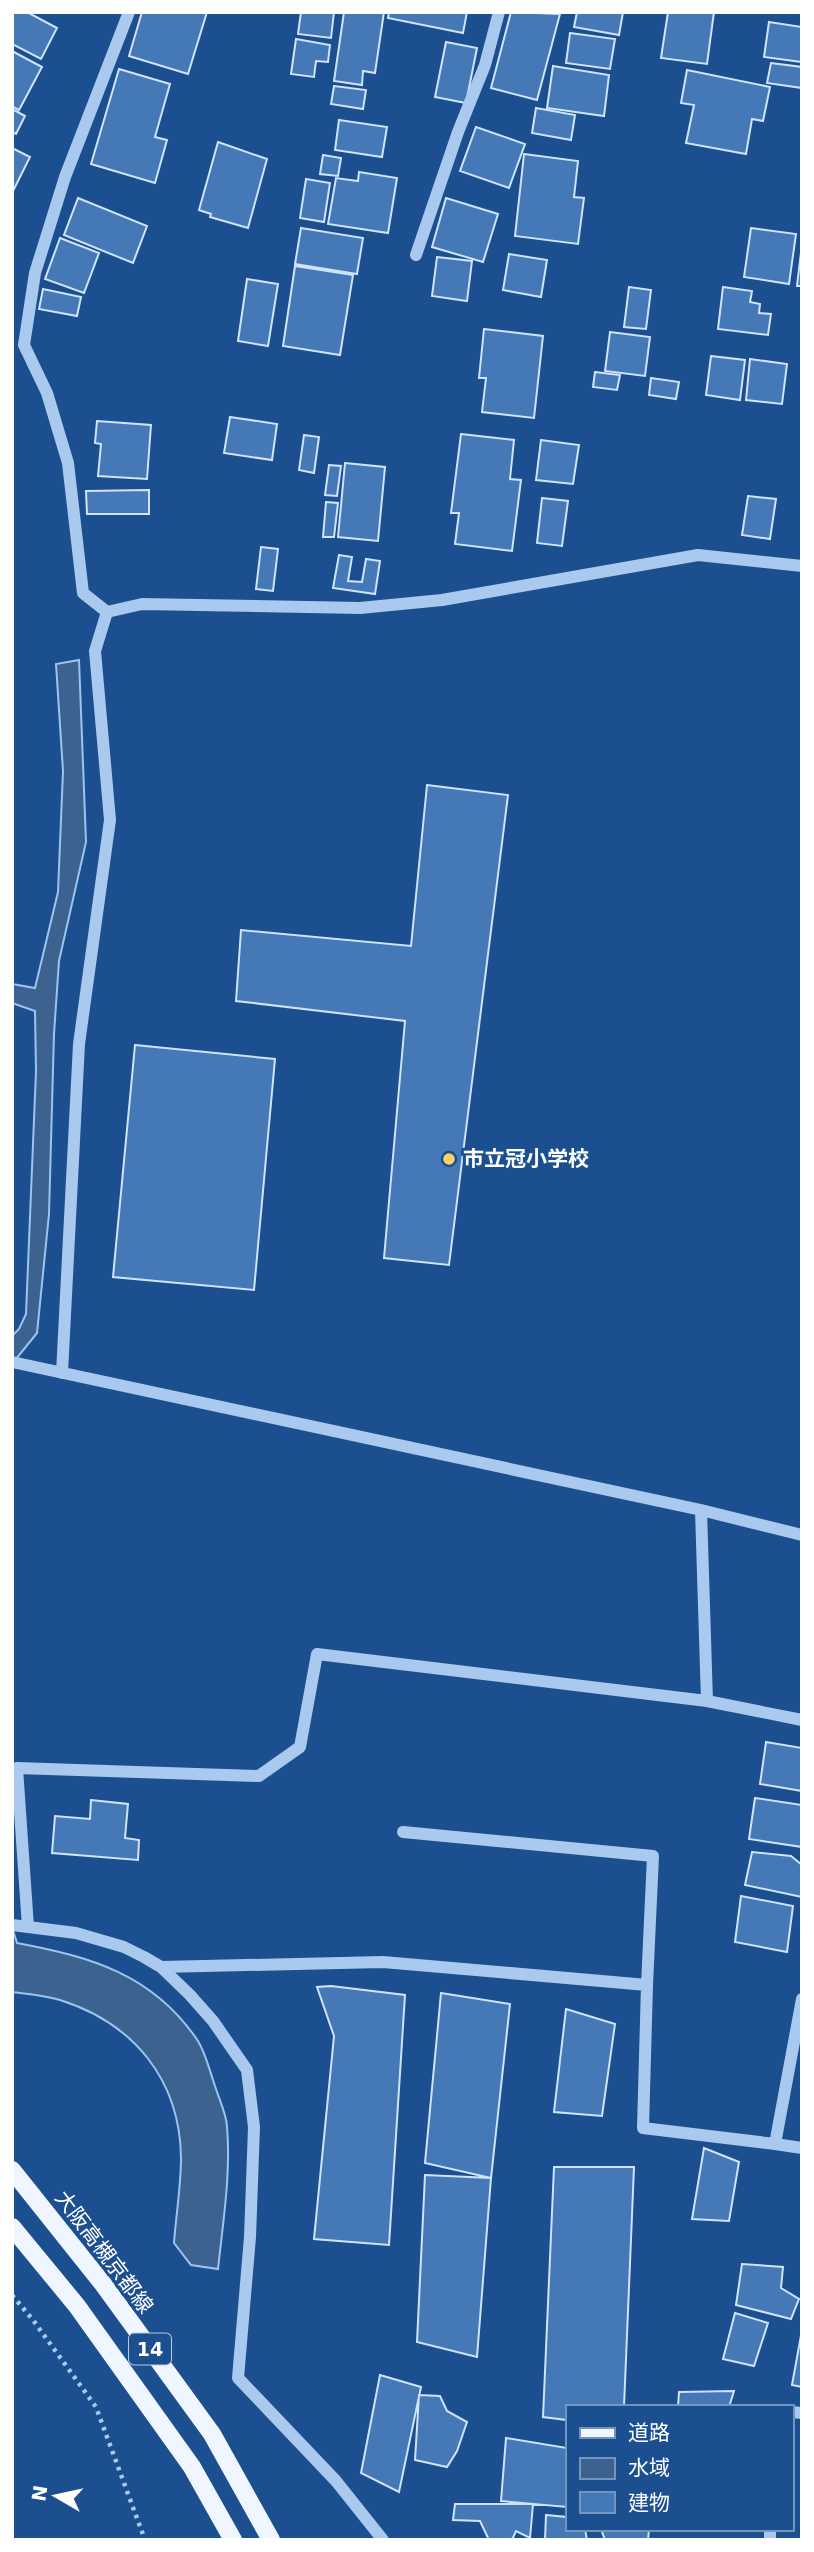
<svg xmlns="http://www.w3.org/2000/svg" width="814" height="2552" font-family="'DejaVu Sans','Noto Sans JP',sans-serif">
<rect width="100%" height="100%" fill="#1b4f8f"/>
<path fill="#3c6290" stroke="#9cc4f0" stroke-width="2" d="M79,660L86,842L59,961L54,1034L49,1214L37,1333L12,1364V1336L19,1329L26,1314L36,1071L35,1011L12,1003V984L35,988L58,892L63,771L56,664Z
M12,1927L17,1943C91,1957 153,1974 198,2041C206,2054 210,2072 215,2086C219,2099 226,2113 227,2126C231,2174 223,2222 218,2269L191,2265L174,2243C176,2215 181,2186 181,2158C180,2079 133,2023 60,2000C45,1995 28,1994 12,1992Z"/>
<path fill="#4478b7" stroke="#cfe3fa" stroke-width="2" d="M12,12H27L57,28L41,59L12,44Z
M142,12H207L188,74L129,56Z
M301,12H334L331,38L298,34Z
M344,12H384L375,73L363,71L362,85L334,81Z
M389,12H467L463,33L388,18Z
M511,12L560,14L537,100L491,88Z
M577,12H623L619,35L574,27Z
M668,12H714L707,64L661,58Z
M769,22L802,27V62L764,57Z
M570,33L615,39L610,69L566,63Z
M296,39L330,45L328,62L316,61L314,77L291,74Z
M446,42L477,48L466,103L435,97Z
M12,51L42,67L19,110L12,106Z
M771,63L802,67V88L767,83Z
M553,66L609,75L604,116L547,108Z
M119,69L170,84L155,137L167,140L155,183L91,164Z
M687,70L770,87L763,121L752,119L746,154L686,143L694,105L681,103Z
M334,86L366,90L363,109L331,104Z
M536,108L575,115L571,140L532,133Z
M12,109L25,116L16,134L12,132Z
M339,120L387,127L382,157L335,150Z
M476,127L525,144L509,188L460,171Z
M218,142L267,159L248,228L210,217L211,214L199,210Z
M12,148L30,157L12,193Z
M524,154L578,161L574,197L584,198L578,244L515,236Z
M323,155L341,158L338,176L320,174Z
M359,172L397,178L388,233L328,224L336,178L358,181Z
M306,179L330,183L324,222L300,218Z
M78,198L147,226L133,263L64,235Z
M446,198L498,214L483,262L432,247Z
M301,228L363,238L357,274L295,264Z
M751,228L796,234L789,284L744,277Z
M60,238L99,253L84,293L45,279Z
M802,244V286H797Z
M509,254L547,260L541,297L503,290Z
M437,257L472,261L467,301L432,296Z
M295,266L353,275L340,355L283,346Z
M247,279L278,284L268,346L238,341Z
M629,287L651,290L646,329L624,327Z
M723,287L752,291L750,302L760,304L759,313L771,314L768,335L718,329Z
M43,289L81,297L77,316L39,309Z
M484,329L543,336L534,418L482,412L486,378H479Z
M610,332L650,337L645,376L605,371Z
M711,356L745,360L740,400L706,395Z
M750,359L787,364L782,404L746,400Z
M595,372L620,375L617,390L593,387Z
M651,378L679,382L676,399L649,395Z
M230,417L277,424L272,460L224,453Z
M97,421L151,425L147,479L98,476L101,444L95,443Z
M461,434L514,440L510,479L521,480L512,551L455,544L459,513H451Z
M304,435L319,437L314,473L299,470Z
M541,440L579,445L573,484L536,480Z
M345,463L385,467L378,541L338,537Z
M329,465L341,466L337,496L325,495Z
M149,490V514H87L86,491Z
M748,496L776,499L770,539L742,535Z
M542,498L568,501L562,546L537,543Z
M326,502L338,503L334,537H323Z
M261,547L278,549L273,591L256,589Z
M339,555L352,557L348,581L362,582L366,559L380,561L375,594L333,588Z
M427,785L508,795L449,1265L384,1258L405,1021L236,1001L241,930L411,946Z
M135,1045L275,1059L254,1290L113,1277Z
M766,1742L802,1748V1791L760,1784Z
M755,1798L802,1805V1847L749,1839Z
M91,1800L128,1804L125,1838L139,1840L138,1860L52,1853L55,1816L90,1819Z
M752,1852L791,1856L802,1865V1897L745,1885Z
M741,1896L793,1906L787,1952L735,1942Z
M331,1986L405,1995L389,2245L314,2239L334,2036L317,1987Z
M441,1993L510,2004L491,2178L425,2163Z
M566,2009L615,2024L602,2116L554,2112Z
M704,2148L739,2162L729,2221L692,2219Z
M554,2167H634L624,2407H567V2420L543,2417Z
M425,2175L491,2178L477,2357L417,2342Z
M742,2264L783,2267L781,2288L799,2299L791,2319L736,2305Z
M735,2313L768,2323L754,2366L723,2359Z
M802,2330V2387L792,2385Z
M380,2375L421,2387L399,2492L361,2473Z
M734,2391L729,2407H678L679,2392Z
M419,2395L440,2396L447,2411L467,2422L457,2451L447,2467L415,2460Z
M506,2438L567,2448V2507L501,2501Z
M455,2504H533L530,2538L516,2531L512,2540H489L480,2521L453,2520Z
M546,2515L567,2517V2529H585L587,2540H545Z
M601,2529H649L648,2540H605Z"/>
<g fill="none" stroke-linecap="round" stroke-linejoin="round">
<path stroke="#a9c9ee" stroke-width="4.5" stroke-dasharray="3.5 5" stroke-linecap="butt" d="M12,2295L33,2320L96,2407L145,2540"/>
<path stroke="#a9c9ee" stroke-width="12" d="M416,255L458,132L485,65L499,12
M107,612L142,604L360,608L442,600L698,555L802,566
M107,612L83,593L68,463L47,393L24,345L35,273L65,177L129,12
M12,1362L701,1510L802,1535
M62,1373L79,1044L110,820L95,651L107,612
M707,1701L802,1720
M403,1832L653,1856L647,1985
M12,1925L76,1933L124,1947L144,1957L161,1967L190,1995L213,2021L247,2070L254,2127L250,2237L238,2378L336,2481L383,2540
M28,1927L17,1768L259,1776L300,1747L317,1654L707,1701L701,1510
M161,1967L383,1962L647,1985L643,2128L775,2144L802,1999
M775,2144L802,2148
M791,2412L802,2413
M770,2540V2529"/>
<path stroke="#f0f6ff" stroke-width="18" d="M12,2170L103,2284L212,2434L271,2540
M12,2227L77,2306L192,2467L233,2540"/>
</g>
<circle fill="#ffd166" stroke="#1b4f8f" stroke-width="2.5" cx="449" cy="1159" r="7"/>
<g text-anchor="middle" stroke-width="6" stroke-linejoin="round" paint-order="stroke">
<rect fill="#1b4f8f" stroke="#bbcadd" stroke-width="2" x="129" y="2333.5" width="42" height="31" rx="5"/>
<g font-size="19" font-weight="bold" fill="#fff">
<text x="150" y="2356">14</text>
</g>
<g font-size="21" font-weight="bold" fill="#fff" stroke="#1b4f8f" text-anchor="start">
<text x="463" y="1166">市立冠小学校</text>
</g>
<g font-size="21" fill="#fff" stroke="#1b4f8f">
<text transform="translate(104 2252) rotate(53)" y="7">大阪高槻京都線</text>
</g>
</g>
<rect width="814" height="2552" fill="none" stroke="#ffffff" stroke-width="28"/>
<rect x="566" y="2405" width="228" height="126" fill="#1b4f8f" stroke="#7695bc" stroke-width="2"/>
<rect x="580" y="2428" width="35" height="10" fill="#f0f6ff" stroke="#7695bc" stroke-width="2"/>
<text x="628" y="2440" font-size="21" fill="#ffffff">道路</text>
<rect x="580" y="2458" width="35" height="21" fill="#3c6290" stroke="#7695bc" stroke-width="2"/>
<text x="628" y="2475" font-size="21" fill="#ffffff">水域</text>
<rect x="580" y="2492" width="35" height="21" fill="#4478b7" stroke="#7695bc" stroke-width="2"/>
<text x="628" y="2510" font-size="21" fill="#ffffff">建物</text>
<g transform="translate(56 2496) rotate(279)" stroke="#1b4f8f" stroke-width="5" paint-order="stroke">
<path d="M0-5L12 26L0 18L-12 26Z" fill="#ffffff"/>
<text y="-10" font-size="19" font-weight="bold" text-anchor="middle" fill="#ffffff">N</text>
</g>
</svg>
